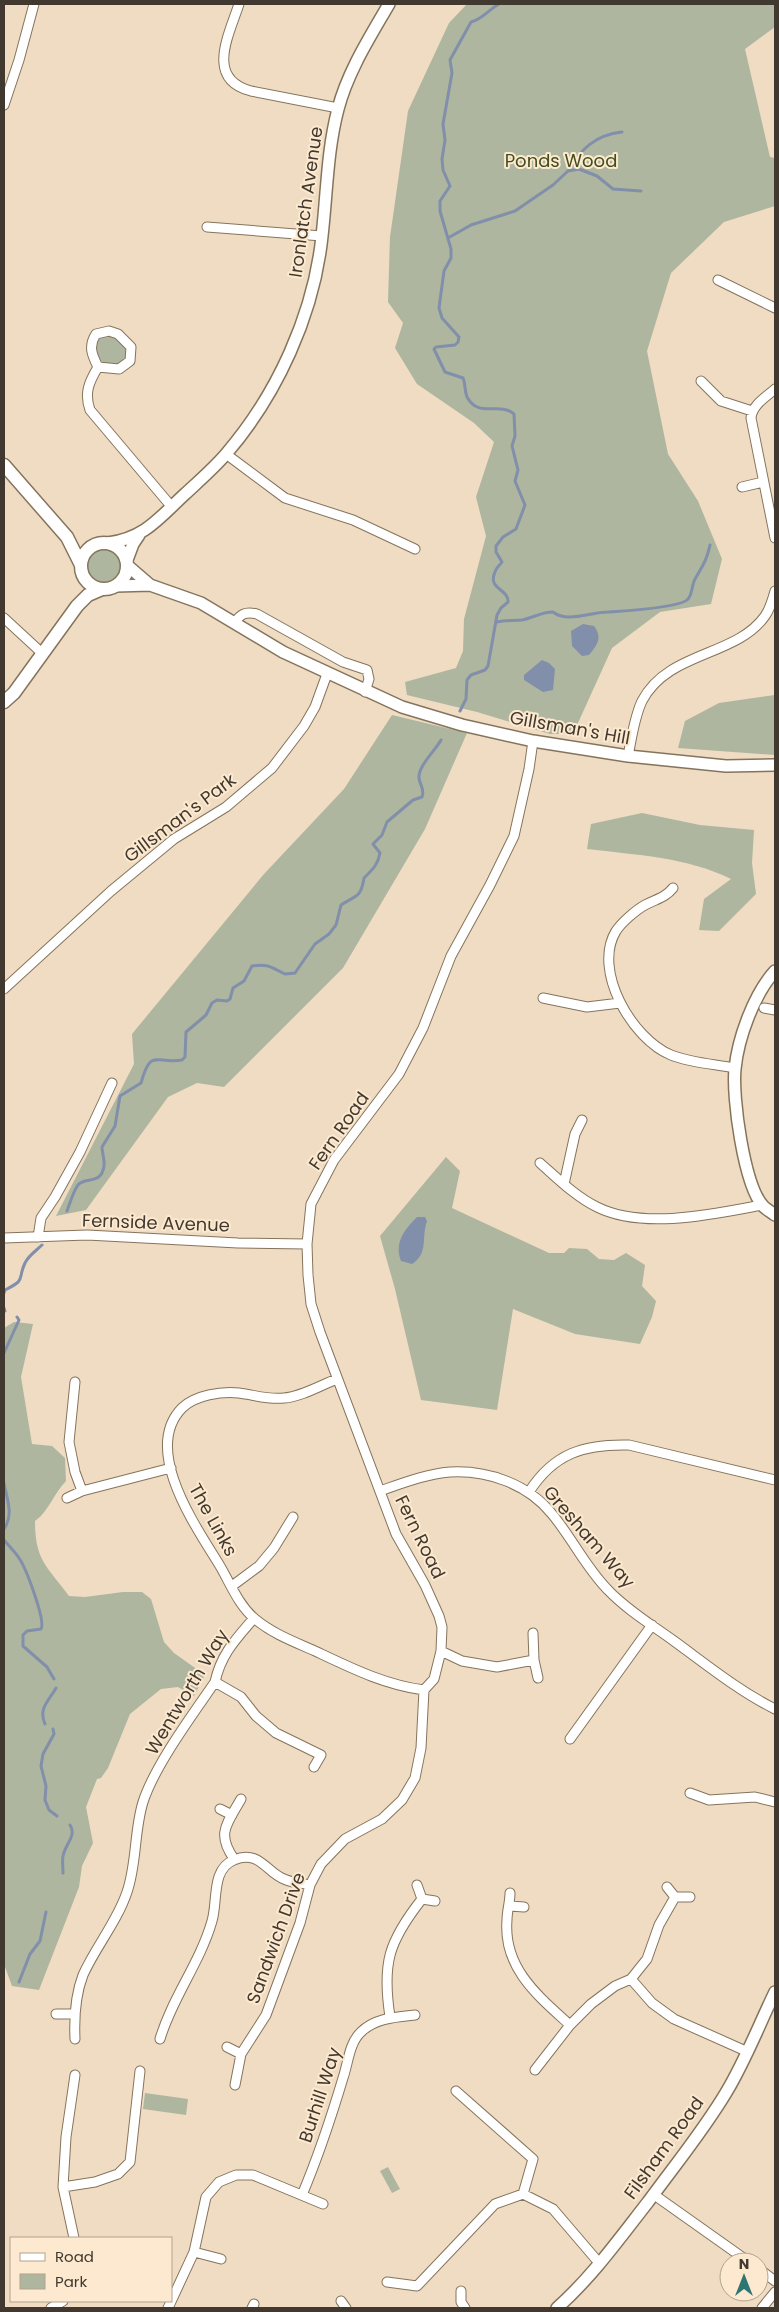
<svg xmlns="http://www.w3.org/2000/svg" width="779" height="2312" font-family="Poppins,sans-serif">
<rect width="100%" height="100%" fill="#efdcc2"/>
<path fill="#aeb69f" d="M467,4H775V27L745,49L770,157L775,158V206L724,222L671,273L647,351L668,454L698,501L722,559L711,604L660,612L612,648L573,734H550L477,712L407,695L405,682L456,668L463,651L464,619L486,536L476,497L494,442L474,423L417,384L395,348L403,323L388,302L390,237L408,111L449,23Z
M109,333L127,345L128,357L121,366L110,367L95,357L97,337Z
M87 567a17 17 0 1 1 34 0a17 17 0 1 1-34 0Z
M775,695V755L678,748L685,721L719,703Z
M392,715L467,733L425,829L343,968L224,1087L197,1083L168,1097L86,1210L56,1216L134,1064L132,1034L264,874L344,789Z
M642,813L700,825L754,830L752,863L756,894L719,931L699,930L704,899L731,879C687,857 636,855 587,849L591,824Z
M446,1157L460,1171L452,1208L549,1253H564L569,1248L587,1249L599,1259L614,1260L626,1253L645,1265L642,1286L656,1301L652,1317L640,1344L575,1334L513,1309L497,1410L421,1400L395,1289L380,1236Z
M14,1322L33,1324L21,1377L32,1444L52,1446L65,1458L66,1481C54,1493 49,1511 35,1521C35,1561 47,1566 69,1596L85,1597L123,1592H142L151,1599L164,1642L174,1653L205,1675L194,1696L178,1687L161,1689L130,1714L108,1768L101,1778L97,1779L86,1807L93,1843L82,1866L79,1887L39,1990L12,1986L4,1964V1328Z
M145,2093L188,2099L186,2115L143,2109Z
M388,2167L400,2189L392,2193L380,2171Z"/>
<path fill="#818fab" d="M583,624L594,626C603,638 597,645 589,655L582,656L572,646L571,631Z
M542,660L549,663L555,669L553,690L543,692L524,680V675Z
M417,1217H425L427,1221C421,1238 429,1253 412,1264L401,1261C394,1243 404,1230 417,1217Z"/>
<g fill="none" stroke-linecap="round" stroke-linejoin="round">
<path stroke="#818fab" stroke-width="3" d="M568,171C581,149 595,135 622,132
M448,238L471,225L515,211L553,185L568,171L579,169L597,176L613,189L641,191
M497,622C506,620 513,621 522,620C533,618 541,612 553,612C558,616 563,617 570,617C583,617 595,612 608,612C622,611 678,608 687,600C693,595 691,586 695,579C703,565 706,562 710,545
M460,711L466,699L467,680L471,675L485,670L488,666L497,615L501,608L508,602C509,589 487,589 495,572C496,568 500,565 502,562L496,552V546L503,537L516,529L525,505L515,481L518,470L512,446L515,436L514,414C499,401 479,419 467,397C464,390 466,384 463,378L445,372L434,349L436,347L455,345L458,342L459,337L442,318L439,308L444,271L451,258V249L440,211V201L450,186L443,170L442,159L445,140L443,124L452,73L450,60L471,22C483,19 488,10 499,4
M67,1211C70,1203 73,1192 78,1185C85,1176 101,1186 104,1166C105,1161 102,1152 102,1147L115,1126L120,1096L141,1083C151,1048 155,1064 182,1060L185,1057L186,1032L206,1015L212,1003L217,1000L227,1001L230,999L233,988L244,981L252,966C268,963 272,968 285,974L295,973L315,944L329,934L336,925L341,905C356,895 361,898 364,878C372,870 378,865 380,853L373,844L382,835L387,822L413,800L422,797C425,789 420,786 419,778C418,766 435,751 441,740
M4,1293L5,1290C27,1279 17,1280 25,1263C28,1256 37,1250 42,1245
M4,1308L5,1311
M4,1353L19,1320L17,1317
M4,1483C7,1500 14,1514 4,1529
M4,1540C9,1546 15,1552 19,1558C26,1568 46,1621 41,1629L27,1631L23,1635V1646L47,1667L54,1679
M45,1724C38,1708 49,1701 56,1688
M53,1729L54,1734L43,1754L41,1766L46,1786L45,1800L49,1810L57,1816
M63,1873C63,1867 62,1861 63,1856C65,1844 77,1836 70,1825
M19,1982L30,1954L40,1941L46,1912"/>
<defs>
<path id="minor" d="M239,4C229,35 205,79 251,91L338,108
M4,105L19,60L34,4
M207,227L322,236
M718,280L775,308
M109,331L118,334L131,347L130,361L119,369L98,367C92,355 88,346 96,334Z
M98,367C89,382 84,393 90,410L171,506
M701,381L721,401L752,411
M775,389C766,397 752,405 751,418L775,538
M226,454L285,498L353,520L415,549
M742,487L763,482
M4,618L43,654
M234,623C241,614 245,611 257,614L343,662L367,670L369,679L365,692
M628,756C632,737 634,718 642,701C668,651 736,657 765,616C770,609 773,598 775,591
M673,888C665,898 656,899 645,905C636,910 622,922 616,931C592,970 632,1039 671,1055C691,1063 714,1064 735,1068
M4,989L111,891L174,839L226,807L272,768L304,726L315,707L327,674
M543,998L587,1007L620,1003
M764,1008L775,1010
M540,1163C557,1178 576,1197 597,1207C643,1230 714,1214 762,1205
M564,1184L575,1134L582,1120
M38,1237L41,1218L55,1197L80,1152L112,1083
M4,1238L87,1235L238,1243L307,1244
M337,1379C321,1385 301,1397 284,1398C268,1400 255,1395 239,1393C222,1391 195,1395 182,1408C141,1450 197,1528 220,1566C230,1583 239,1606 255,1619C273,1634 295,1642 315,1651C351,1668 385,1685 424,1690
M75,1382L69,1442L75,1472L82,1491
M380,1491C403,1483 426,1474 450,1472C488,1470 528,1484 552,1514C572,1538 586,1568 608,1590C627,1610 652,1625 674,1641C707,1665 739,1691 775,1709
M529,1492C554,1453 584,1444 629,1445L775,1480
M67,1498L82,1491L171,1468
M232,1586L259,1566L274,1548L293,1517
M441,1651L462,1661L497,1667L534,1660L533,1633
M534,1660L538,1678
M215,1682L241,1697L256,1716L276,1733L321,1755L314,1767
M424,1690L434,1679L441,1651L442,1627L439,1616L425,1585L396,1534L320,1332L311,1304L308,1275L307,1244L311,1204L334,1160L399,1074L423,1028L451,956L490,885L514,836L529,769L533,741
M570,1739L652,1625
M690,1793L709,1800L755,1797L775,1802
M220,1809L232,1815
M234,1859C216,1833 227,1824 241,1799
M667,1887L675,1897
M510,1893C510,1902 507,1911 507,1920C503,1968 538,1996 570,2025
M422,1899L435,1901
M510,1906L524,1907
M631,1979L652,2003L674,2019L748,2052
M56,2014H74
M390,2017C382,1964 388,1942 422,1899L417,1885
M75,2039C74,2017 75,1996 83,1975C96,1946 117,1922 127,1892C137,1863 134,1831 143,1802C155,1765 193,1714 215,1682C221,1654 236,1639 254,1618
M160,2039C172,1998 200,1963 212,1921C218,1901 211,1869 234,1860C259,1849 267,1873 284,1879C292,1883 302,1883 310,1885
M227,2047L241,2054
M535,2070L570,2025L591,2004L615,1986L631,1979L647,1959L659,1925L675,1897H690
M235,2085L241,2054L266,2015L300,1923L310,1885L321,1864L345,1839L382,1819L402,1800L415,1778L421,1748L424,1690
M456,2091L533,2159L523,2194
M63,2187L95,2182L118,2174L130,2162L140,2071
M653,2194L749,2262
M302,2195C318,2157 331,2118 343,2078C348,2064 349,2043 361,2032C375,2018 396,2017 415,2015
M74,2238L63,2187L66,2137L75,2075
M194,2252L221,2259
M759,2269L775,2281
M387,2282L417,2286L495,2204L523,2194L553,2209L600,2264
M461,2291V2302L465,2308
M341,2301L346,2308
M51,2308L63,2301
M168,2308L194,2252L206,2197L219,2182L236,2175H253L323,2204
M252,2308L254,2304
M762,2308L775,2292"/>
<path id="tertiary" d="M108,543C145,538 159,518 185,494C199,481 214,468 226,454C277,395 314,314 322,236C327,193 327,151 338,109C348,71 370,37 389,4
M127,560L133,544L139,535
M128,566L150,585L201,603L283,652L402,707L462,725L533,741L628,756L726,766L775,765
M116,586L150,585
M775,971C754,994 738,1038 735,1069C732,1097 744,1185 763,1206C766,1209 771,1212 775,1215
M557,2308C592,2277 619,2239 648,2202C675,2165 704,2130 727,2091C746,2059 759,2025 775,1992"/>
<path id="secondary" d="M4,465L67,537L81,565
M81 566a23 23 0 1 1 46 0a23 23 0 1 1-46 0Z
M4,702L14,693L77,606L88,595L102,589"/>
</defs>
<use href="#minor" stroke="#85745c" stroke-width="11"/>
<use href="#tertiary" stroke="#85745c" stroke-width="14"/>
<use href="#secondary" stroke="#85745c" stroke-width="15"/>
<use href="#minor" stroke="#fff" stroke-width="9"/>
<use href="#tertiary" stroke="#fff" stroke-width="11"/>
<use href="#secondary" stroke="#fff" stroke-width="12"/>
</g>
<g text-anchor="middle" stroke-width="4" stroke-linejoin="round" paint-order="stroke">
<g font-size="18" fill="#424f1c" stroke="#fce9cf">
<text x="561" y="167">Ponds Wood</text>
</g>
<g font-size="18" fill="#41392f" stroke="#fce9cf">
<text transform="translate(306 202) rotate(-82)" y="6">Ironlatch Avenue</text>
<text transform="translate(570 728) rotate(10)" y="6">Gillsman's Hill</text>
<text transform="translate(180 818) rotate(-37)" y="6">Gillsman's Park</text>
<text transform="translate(339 1131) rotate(-55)" y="6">Fern Road</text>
<text transform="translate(156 1223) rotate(2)" y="6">Fernside Avenue</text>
<text transform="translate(213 1520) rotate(61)" y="6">The Links</text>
<text transform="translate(420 1537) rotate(64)" y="6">Fern Road</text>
<text transform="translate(589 1537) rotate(49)" y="6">Gresham Way</text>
<text transform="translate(187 1692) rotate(-59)" y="6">Wentworth Way</text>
<text transform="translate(276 1938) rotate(-70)" y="6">Sandwich Drive</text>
<text transform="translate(320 2095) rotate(-72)" y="6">Burhill Way</text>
<text transform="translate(664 2148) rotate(-54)" y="6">Filsham Road</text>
</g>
</g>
<rect width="779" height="2312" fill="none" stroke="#41392f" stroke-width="10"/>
<rect x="10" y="2237" width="162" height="65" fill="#fce9cf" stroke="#b1a38f"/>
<rect x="20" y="2253" width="25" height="8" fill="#ffffff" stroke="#b1a38f"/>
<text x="55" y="2262" font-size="15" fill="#41392f">Road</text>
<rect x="20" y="2274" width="25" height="15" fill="#aeb69f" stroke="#b1a38f"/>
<text x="55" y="2287" font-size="15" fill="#41392f">Park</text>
<g transform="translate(744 2277)"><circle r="24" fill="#fce9cf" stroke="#b1a38f"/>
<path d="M0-4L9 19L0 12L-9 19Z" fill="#2e7672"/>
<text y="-8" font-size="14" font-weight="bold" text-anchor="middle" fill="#41392f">N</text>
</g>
</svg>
